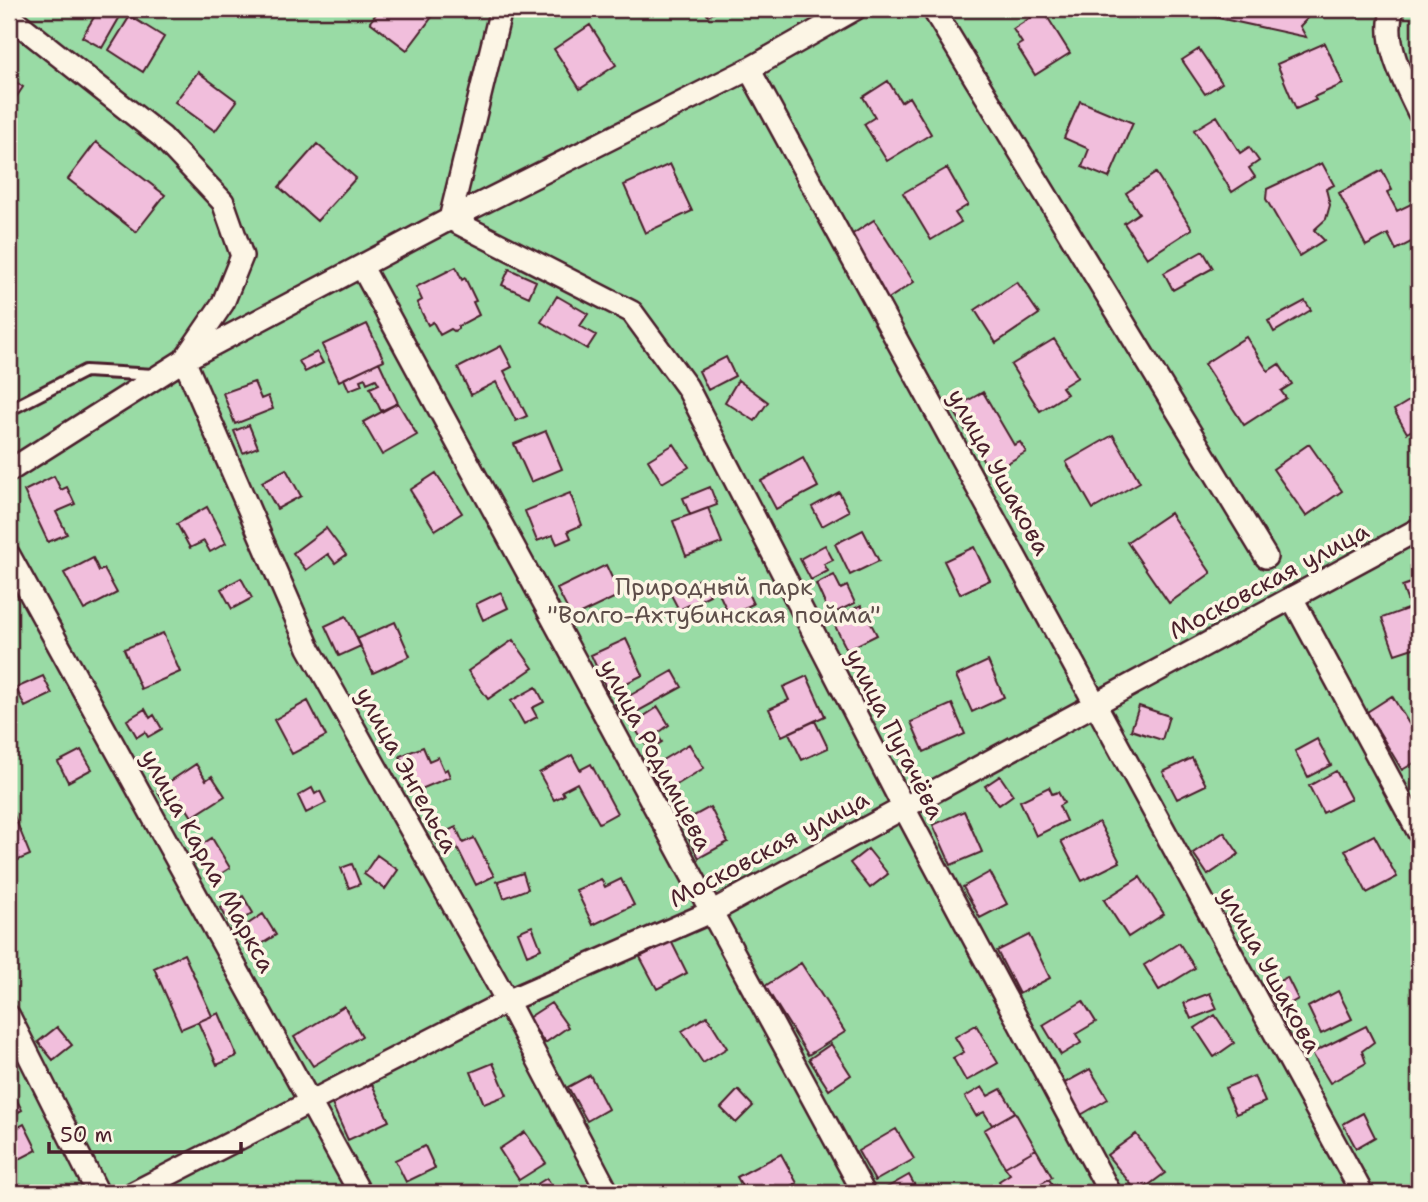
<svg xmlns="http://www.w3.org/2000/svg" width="1428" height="1202" font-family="'Shantell Sans',sans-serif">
<rect width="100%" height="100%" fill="#faeae3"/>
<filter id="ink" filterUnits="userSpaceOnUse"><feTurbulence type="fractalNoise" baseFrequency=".0143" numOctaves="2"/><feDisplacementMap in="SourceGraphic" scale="14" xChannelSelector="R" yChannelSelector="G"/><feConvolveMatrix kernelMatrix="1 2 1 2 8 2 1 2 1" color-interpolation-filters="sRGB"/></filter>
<g filter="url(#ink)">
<path fill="#99dba5" stroke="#727d68" stroke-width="2" d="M9,9H1419V1193H9Z"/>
<path fill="#f1bedc" stroke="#4a1f2b" stroke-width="2" d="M99,9H115L122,13L102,48L82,37Z
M380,9H438L407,50L370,22Z
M704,9H722L708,16Z
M1201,9H1276L1309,17L1300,26L1306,37L1200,14Z
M1043,10L1070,53L1035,75L1017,46L1022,43L1013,29Z
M130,16L164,37L143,72L109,50Z
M590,25L616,65L580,89L554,49Z
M1325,43L1343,84L1314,97L1316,100L1296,109L1277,64Z
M1199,49L1222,83L1205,94L1182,60Z
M198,72L237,101L215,131L175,102Z
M9,77L23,87L9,108Z
M888,81L901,102L909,97L931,134L887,161L864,124L875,117L863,97Z
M1080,101L1133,123L1109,178L1082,167L1089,149L1064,138Z
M1217,116L1240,153L1249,147L1259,161L1249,168L1255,177L1232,192L1194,130Z
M96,142L165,195L136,232L68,179Z
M317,144L356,178L317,221L279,187Z
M1322,163L1334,185L1326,189L1330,205L1326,219L1314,230L1324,240L1299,256L1266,199L1267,189Z
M670,164L692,211L645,233L624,185Z
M947,168L968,205L955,213L961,222L931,240L903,193Z
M1382,170L1392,190L1387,192L1397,211L1413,203L1419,216V238L1396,250L1388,234L1366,246L1339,193Z
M1156,173L1192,229L1147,258L1124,223L1139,213L1126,193Z
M874,220L914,282L885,301L845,239Z
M1203,251L1213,268L1173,290L1164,273Z
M456,267L462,280L465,278L476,301L473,302L479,315L458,326V329L454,331L451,329L440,335L433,322L428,325L417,303L422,300L416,287Z
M509,269L536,281L529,297L502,285Z
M1017,282L1039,314L996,343L975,310Z
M557,296L588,314L580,326L596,335L587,349L541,322Z
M1305,301L1311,310L1274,332L1268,321Z
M367,324L384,360L339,381L322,345Z
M1246,337L1268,371L1279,364L1292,384L1281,391L1286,398L1244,425L1204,364Z
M1054,339L1078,377L1062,387L1067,394L1040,411L1011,365Z
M501,346L512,367L504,371L527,416L516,421L496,382L471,395L458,368Z
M317,352L323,363L305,372L299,361Z
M726,357L735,376L708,390L699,371Z
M379,362L398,403L381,411L370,388L379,384L376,379L367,383L365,378L360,380L362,385L349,390L344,379Z
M738,380L768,402L755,421L725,402Z
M254,382L261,399L268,396L273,409L235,424L223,393Z
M983,392L1014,445L1020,442L1026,452L991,473L953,409Z
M1419,395V426L1407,433L1394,410Z
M398,403L417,435L382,455L363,422Z
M249,425L258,447L243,453L234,431Z
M546,431L562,469L531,482L514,444Z
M1113,435L1140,482L1093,509L1066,462Z
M674,444L689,467L662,483L648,460Z
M1309,444L1342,491L1306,516L1273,469Z
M803,458L818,487L776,509L761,481Z
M286,469L301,496L277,509L262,482Z
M436,473L462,513L435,530L410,490Z
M54,476L61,490L67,487L75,504L56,512L67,534L48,542L24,491Z
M710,487L717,505L690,515L683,498Z
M839,492L849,511L822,526L812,507Z
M570,493L582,525L568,531L571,538L557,544L553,535L537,541L525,511Z
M207,507L226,543L210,552L204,541L190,548L177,524Z
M708,508L722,543L686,556L673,521Z
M1170,513L1211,573L1169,603L1127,542Z
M326,528L346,555L335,563L328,554L306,570L293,553Z
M863,530L879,561L850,575L835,544Z
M825,545L833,560L824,564L828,571L811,580L800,559Z
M974,547L990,580L960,594L944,561Z
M93,558L99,571L104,569L117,593L84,610L64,573Z
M606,565L620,595L572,618L557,589Z
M834,575L841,589L847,586L855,603L830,615L816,584Z
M241,578L252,598L232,609L221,589Z
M701,578L710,595L679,610L670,593Z
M741,578L753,604L729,615L717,589Z
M1419,580V646L1395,654L1382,618L1410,608L1402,586Z
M501,592L508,608L483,620L476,604Z
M861,605L877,635L847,650L832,620Z
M346,616L361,646L339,656L325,626Z
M395,622L410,656L373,673L357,639Z
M163,633L180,672L141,689L124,649Z
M626,639L643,675L608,692L591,655Z
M513,640L533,668L488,699L468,671Z
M988,661L1004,697L972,712L956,676Z
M673,671L682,687L624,719L615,704Z
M43,676L52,694L25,707L16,688Z
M807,676L825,716L782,736L769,709L789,700L783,687Z
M536,687L544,702L532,708L537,717L524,724L511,701Z
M1392,696L1414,732L1419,728V760L1402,770L1367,712Z
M308,701L326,736L292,754L274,720Z
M952,704L965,734L924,752L911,722Z
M1139,706L1169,716L1162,740L1131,730Z
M658,707L669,725L657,734L662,742L649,750L632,724Z
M145,709L150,718L154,715L162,729L148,737L145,732L137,737L127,720Z
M815,721L828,748L802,760L789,733Z
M1317,739L1331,765L1308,777L1295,751Z
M689,744L704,768L663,793L649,768Z
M423,747L429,761L438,757L444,771L447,769L450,777L414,792L400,756Z
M81,750L92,769L68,782L58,762Z
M572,755L580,770L591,764L617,813L599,823L577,783L562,791L564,795L554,800L539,773Z
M1192,758L1206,785L1177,799L1163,772Z
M196,764L206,780L212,776L225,796L192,817L177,793L164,801L157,790Z
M1336,771L1351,799L1323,813L1309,786Z
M1000,776L1013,795L999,805L985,786Z
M1049,787L1052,794L1058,792L1064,803L1059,806L1066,821L1036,836L1020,801Z
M312,788L315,794L320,791L326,803L306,813L298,796Z
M9,803L30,855L9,864Z
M710,807L728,842L699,858L681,823Z
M964,811L982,852L951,865L933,825Z
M1099,822L1120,862L1082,881L1061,841Z
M456,827L463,843L474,838L494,876L476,885L456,845L441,852L434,837Z
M1224,832L1239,854L1208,875L1193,853Z
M1374,835L1397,877L1367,893L1345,850Z
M212,838L230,868L211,880L193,850Z
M868,849L888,874L870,888L850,863Z
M377,855L398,870L385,889L364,874Z
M352,864L360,884L349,888L341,868Z
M990,872L1007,904L980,918L963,887Z
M523,873L528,889L504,898L498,881L495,882Z
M1140,877L1164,914L1128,937L1104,900Z
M601,879L605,887L621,879L634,905L593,925L576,890Z
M243,896L253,913L231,926L221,908Z
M263,914L276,935L252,950L239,930Z
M532,926L541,949L527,955L518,932Z
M1029,935L1050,978L1019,994L997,951Z
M671,941L687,973L657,989L640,957Z
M1179,943L1195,968L1159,990L1144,965Z
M184,954L212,1016L181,1029L154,968Z
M801,963L845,1032L808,1055L765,986Z
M1287,977L1298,999L1279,1010L1266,988Z
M1338,991L1352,1019L1321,1034L1308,1007Z
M1210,993L1217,1009L1191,1019L1184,1003Z
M1083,1001L1096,1022L1076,1034L1081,1043L1061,1055L1043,1025Z
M551,1003L568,1027L545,1043L528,1018Z
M344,1006L362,1036L313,1066L294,1037Z
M219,1013L237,1056L217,1065L198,1022Z
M1215,1015L1234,1043L1214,1057L1195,1028Z
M707,1016L727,1048L703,1063L682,1031Z
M976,1025L998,1063L966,1081L953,1058L964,1052L955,1037Z
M1366,1026L1374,1042L1362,1051L1366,1063L1330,1083L1312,1053Z
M57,1027L72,1045L53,1060L38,1042Z
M831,1044L851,1075L829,1090L809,1059Z
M493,1063L507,1095L484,1104L471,1072Z
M1090,1069L1108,1099L1079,1116L1061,1085Z
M590,1075L608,1109L587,1121L568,1087Z
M1254,1076L1265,1102L1236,1114L1225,1088Z
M372,1084L389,1121L348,1140L331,1102Z
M9,1085L22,1110L9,1117Z
M982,1087L988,1096L1001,1089L1015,1112L992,1125L984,1112L976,1116L965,1097Z
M738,1090L753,1106L736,1123L721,1108Z
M1015,1112L1036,1149L1005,1167L984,1130Z
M1363,1113L1375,1137L1356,1148L1343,1124Z
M24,1124L37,1150L10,1164L9,1132Z
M896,1129L914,1159L875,1181L858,1151Z
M525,1132L546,1163L519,1180L499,1149Z
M1136,1134L1165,1173L1138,1193L1107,1155Z
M425,1146L435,1168L406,1182L395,1160Z
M1036,1149L1052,1177L1024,1193H1006L999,1181L1010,1174L1005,1167Z
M781,1154L797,1183L778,1193H746L737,1177Z
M909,1175L919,1193H883L881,1191Z
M547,1178L557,1193H531L529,1189Z
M1049,1179L1057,1193H1024Z"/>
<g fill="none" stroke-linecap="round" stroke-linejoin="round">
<defs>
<path id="service" d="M9,410L85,371L154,375"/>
<path id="minor" d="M933,9L1266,557
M1393,9C1381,41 1405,84 1419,113
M9,16L162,137L223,202L242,256L223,303L184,360L309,648L507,1001L608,1193
M749,69L855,9
M450,219L749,69L1362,1193
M450,219L501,9
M362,267L864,1193
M9,471L184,360L450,219L632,312L687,387L904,808L1110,1193
M9,555L360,1193
M1292,598L1419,833
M9,1016L98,1193
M133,1193L507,1001L711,912L1419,529"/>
</defs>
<use href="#service" stroke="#4a1f2b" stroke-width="16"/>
<use href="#minor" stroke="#4a1f2b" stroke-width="26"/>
<use href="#service" stroke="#fcf5e5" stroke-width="10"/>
<use href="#minor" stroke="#fcf5e5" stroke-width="21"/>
</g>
</g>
<g text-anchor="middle" stroke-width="7" stroke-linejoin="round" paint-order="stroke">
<g font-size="24" fill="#4a1f2b" stroke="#fcf5e5">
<text transform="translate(999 472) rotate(61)" y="8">улица Ушакова</text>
<text transform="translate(1269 581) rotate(-28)" y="8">Московская улица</text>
<text transform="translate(895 734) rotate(63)" y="8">улица Пугачёва</text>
<text transform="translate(656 755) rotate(62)" y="8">улица Родимцева</text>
<text transform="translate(407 770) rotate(61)" y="8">улица Энгельса</text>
<text transform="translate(769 849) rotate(-28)" y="8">Московская улица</text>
<text transform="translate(208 861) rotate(61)" y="8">улица Карла Маркса</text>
<text transform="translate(1270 970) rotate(61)" y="8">улица Ушакова</text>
</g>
<g font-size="24" fill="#5e4e4a" stroke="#fcf5e5">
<text x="714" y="595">Природный парк<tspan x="714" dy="28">"Волго-Ахтубинская пойма"</tspan></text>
</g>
</g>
<rect width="1428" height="1202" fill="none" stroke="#fcf5e5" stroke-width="35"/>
<rect x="18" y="18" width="1393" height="1167" fill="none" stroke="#4a1f2b" stroke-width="2.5" filter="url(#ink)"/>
<path d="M49 1142v10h192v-10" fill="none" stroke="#4a1f2b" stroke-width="3.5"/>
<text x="60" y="1142" font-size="21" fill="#4a1f2b" stroke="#fcf5e5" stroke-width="5" paint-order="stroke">50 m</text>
</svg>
